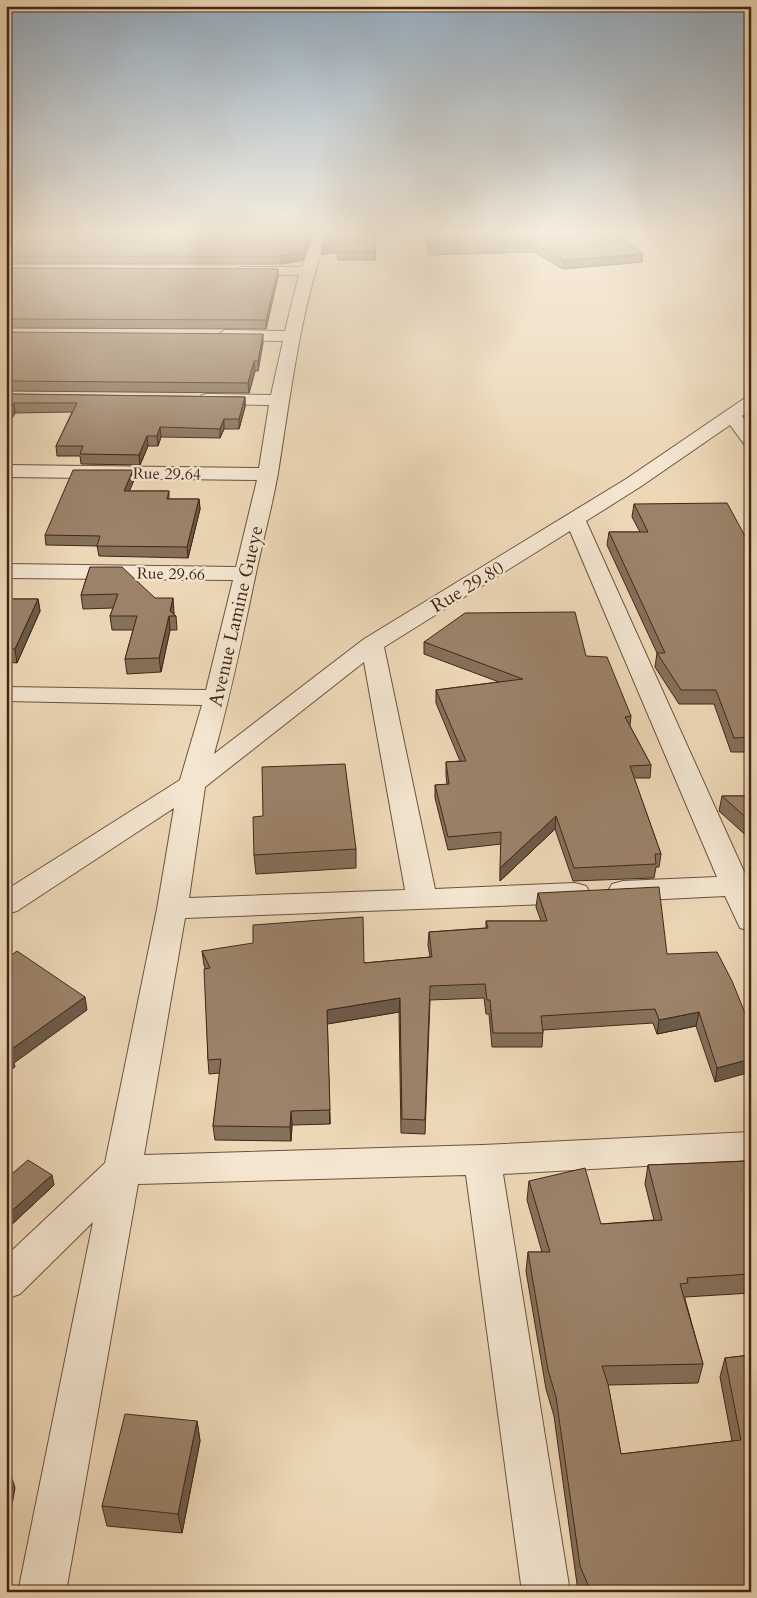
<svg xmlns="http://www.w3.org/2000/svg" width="757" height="1598" font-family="Cardo,serif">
<rect width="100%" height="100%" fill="#ecd7b6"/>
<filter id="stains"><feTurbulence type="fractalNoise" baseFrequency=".004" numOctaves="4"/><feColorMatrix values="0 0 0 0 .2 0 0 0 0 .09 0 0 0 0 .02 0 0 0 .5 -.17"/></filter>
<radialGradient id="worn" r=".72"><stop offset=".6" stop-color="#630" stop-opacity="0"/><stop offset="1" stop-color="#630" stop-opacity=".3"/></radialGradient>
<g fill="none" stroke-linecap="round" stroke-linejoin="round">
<defs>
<path id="minor" d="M11,232H25L11,251L6,252V239Z
M315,232H328C300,310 291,392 278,473C272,507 263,540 256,573C243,634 231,694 214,754L364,639L626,479L745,398L751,397V410L742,416L751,427V445L744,444L730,425L640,487L586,521L746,876L751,875V931L740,928L725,896L623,901L612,898L608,891L612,884L623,881L717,877L570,531L384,647L435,889L575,883L586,886L590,893L586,900L575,903L185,918L144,1155L482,1145L751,1132V1160L503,1174L570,1592H522L466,1175L138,1184L66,1592H18L93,1222L20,1294L6,1299V1256L105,1163L157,909L174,808L17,911L6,914V890L180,780L202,705L6,701V687L206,690L233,580L6,578V564L236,567L257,480L6,477V465L259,468L269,405L208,404L202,403L199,399L202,395L208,394L271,395L283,341L225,340L217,335L225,330L285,331L299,275H240L233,271L240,267H302ZM364,662L405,890L189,898L205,787Z"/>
</defs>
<use href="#minor" stroke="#6e523e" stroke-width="2"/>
<use href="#minor" fill="#f3e5d0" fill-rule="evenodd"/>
</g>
<path fill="#85705a" stroke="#442616" d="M314,232L303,260L281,264H10L9,256Z
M327,232H406L375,234V260H338L337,252L322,255V247Z
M423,232H613L642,262L563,269L534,252L429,255Z
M6,268L278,269V277L266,329L6,328Z
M6,332L263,343L258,371H255L249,393L6,391Z
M6,394L245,397V407L239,429H224L220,438L161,437L158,446H148L140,465L81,464L80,456H57L56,446L72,412L15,413L6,429Z
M133,470L134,480L129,491H169V499H199L200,509L188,558L99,556L97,546L46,545L45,535Z
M634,504L745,536H751V752H731L714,704H679L655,667L657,653L607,545L609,532H640L632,517Z
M90,567L155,598L174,612V614L176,616L177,630H170L161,672L127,674L125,659L133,630H112L110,616L113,608L83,609L81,595Z
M6,599H38L40,611L17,663L6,662Z
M424,642L586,656L631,716L630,726L651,765L650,778H634L661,854L659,867H656L654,878L573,881L555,829L500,881L501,844L448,850L435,798V785H447L446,775V762L460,761L436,703V690L499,682L424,654Z
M722,796H751V840L719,811Z
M263,816L356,849V868L256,874L254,855Z
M538,893L667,954L751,1028L715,1082L696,1026L657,1034L653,1023L543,1030L542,1047H492L489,1014H486L484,998L430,1000L425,1134L401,1133L399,1012L327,1024L330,1124L292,1125L291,1141L215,1140L213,1126L220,1073L209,1074L208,1060L205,968L204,965L202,951L364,963L430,957L428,945L429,932L486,928V921H541L536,907Z
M751,1161V1293L685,1297V1299L703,1364L698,1383L608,1385L621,1454L732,1441L720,1377L725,1358L751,1355V1592H580L577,1584L554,1416L546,1389L526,1271L528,1252H542L527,1200L529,1181L601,1224L654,1220L645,1184L648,1165Z
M6,1179L54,1185L9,1227L6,1225Z
M197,1421L200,1441L182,1533L107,1526L102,1506Z"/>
<path fill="#6c5b4a" stroke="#442616" d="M311,232H314L303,260L281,264L280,256Z
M375,232H406L375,234V260Z
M338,243V252L322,255V247Z
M643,254L642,262L563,269L564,260Z
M278,269V277L266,329V320Z
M263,334V343L258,371V361Z
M254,361L255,371L249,393L248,383Z
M245,397V407L239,429V419Z
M14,403L15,413L6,429V416Z
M224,419V429L220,438V429Z
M160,427L161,437L158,446L157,436Z
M147,436L148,446L140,465L139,455Z
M133,470L134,480L125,502L124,491Z
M199,499L200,509L188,558L187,547Z
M173,598L174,612L173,616L170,611Z
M38,599L40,611L17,663L15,649Z
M169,616L170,630L161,672L159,658Z
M556,816L555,829L500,881V868Z
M85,997L87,1010L14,1063L15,1067L6,1073V1057L9,1051Z
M400,998L399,1012L327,1024L330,1124L327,1010Z
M699,1012L696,1026L657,1034L659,1020Z
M751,1059V1072L715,1082L717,1068Z
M291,1111L292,1125L291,1141L290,1127Z
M52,1175L54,1185L9,1227L6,1216Z
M197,1421L200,1441L182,1533L178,1514Z
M9,1468L15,1488L6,1539V1485Z"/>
<path fill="#9b8269" stroke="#442616" d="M26,232H311L303,251L280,256H9Z
M327,232H375V252H337L338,243L322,247Z
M425,232H613L643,254L564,260L534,244L430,246Z
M6,268L278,269L266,320L6,319Z
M6,332L263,334L258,361H254L248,383L6,381Z
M6,394L245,397L239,419H224L220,429L160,427L157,436H147L139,455L80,454L83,446H56L77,403H14L6,416Z
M73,470H133L124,491H169L167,499H199L187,547L97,546L100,536L45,535Z
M727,503L745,536H751V737L734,738L716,690H681L657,653H665L609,532H648L634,504Z
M90,567H122L155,598H173L170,611L176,616H169L159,658L125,659L137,616H110L118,594L81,595Z
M6,599H38L15,649H6Z
M575,612L586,656L607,657L631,716L625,717L651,765L630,766L661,854H655L656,864L574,868L556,816L500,868L501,832L448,837L435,785L449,784L446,762L466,761L436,690L523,679L424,642L465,613Z
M345,764L356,849L254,855L253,817L263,816L262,767Z
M722,796H751V822Z
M659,887L667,954L717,952L732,981L751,1028V1059L717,1068L699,1012L659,1020L655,1009L541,1016L543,1033H493L490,1000H487L485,984L430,986L425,1120L402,1119L400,998L327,1010L330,1110L291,1111L290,1127L213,1126L221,1059L208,1060L204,969L210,968L202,951L253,943V925L363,917L364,963L432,957L429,932L488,928L486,921H547L538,893Z
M17,951L85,997L9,1051L12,1053L6,1057V959Z
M28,1160L52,1175L6,1216V1179Z
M751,1161V1274L687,1278L688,1283L680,1284L703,1364L602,1366L608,1384L621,1454L741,1440L725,1358L751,1355V1592H591L580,1566L556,1397L548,1370L528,1252H550L529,1181L585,1168L601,1224L662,1220L648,1165Z
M125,1414L197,1421L178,1514L102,1506Z
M6,1468H9L6,1485Z"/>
<linearGradient id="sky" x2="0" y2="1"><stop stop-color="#93aabe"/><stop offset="0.51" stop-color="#f6edde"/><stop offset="1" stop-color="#f6edde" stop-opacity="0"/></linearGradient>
<rect width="757" height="455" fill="url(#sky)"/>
<g text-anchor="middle" stroke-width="5" stroke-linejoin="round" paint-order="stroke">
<g font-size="16" fill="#442616" stroke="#f3e5d0">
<text transform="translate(167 473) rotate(1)" y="6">Rue 29.64</text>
<text transform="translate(171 573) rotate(1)" y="6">Rue 29.66</text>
</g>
<g font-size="19" fill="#442616" stroke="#f3e5d0">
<text transform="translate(467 586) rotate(-31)" y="7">Rue 29.80</text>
<text transform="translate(235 616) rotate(-77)" y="7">Avenue Lamine Gueye</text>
</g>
</g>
<rect width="757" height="1598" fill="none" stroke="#ecd7b6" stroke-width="25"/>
<rect x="8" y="8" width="742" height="1583" fill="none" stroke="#442616" stroke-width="2.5"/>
<rect x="12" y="12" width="732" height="1573" fill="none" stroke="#442616"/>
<rect width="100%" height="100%" filter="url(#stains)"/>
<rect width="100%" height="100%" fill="url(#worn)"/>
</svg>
